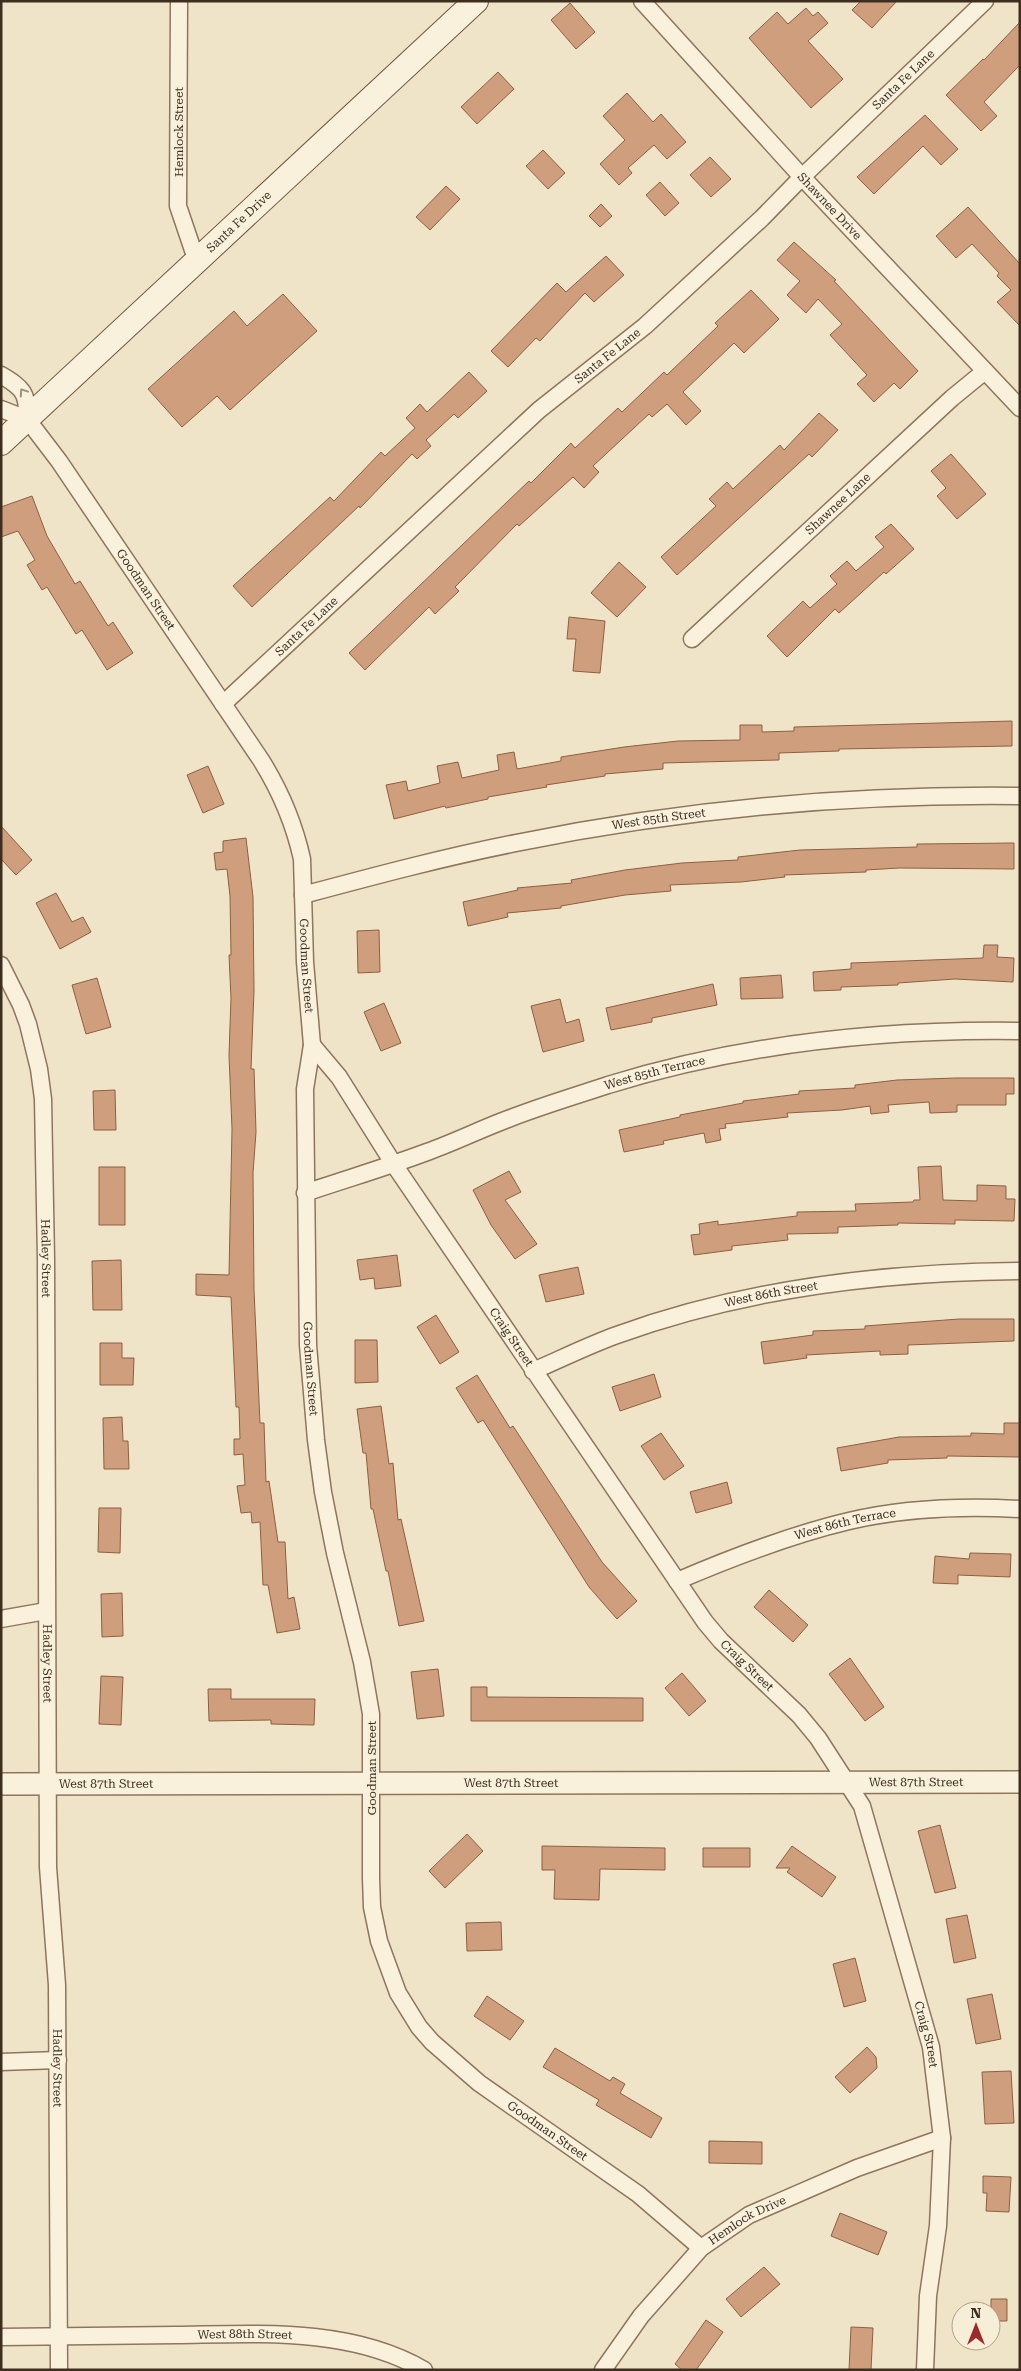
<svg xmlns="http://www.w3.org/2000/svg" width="1021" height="2371" font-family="'Roboto Serif',serif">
<rect width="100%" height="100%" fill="#f0e4c8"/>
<path fill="#cf9f7d" stroke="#8d5f41" d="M861,1H897L872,28L852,10Z
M570,3L595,32L576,49L551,20Z
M806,8L813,16L818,12L828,23L808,41L843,79L811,108L749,38L777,12L788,24Z
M1020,22V65L984,102L997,116L981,131L946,95L983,59L984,60Z
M498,72L514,89L477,124L461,107Z
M627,93L653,122L661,114L686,142L667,159L654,145L628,168L632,173L619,185L600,164L625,140L603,116Z
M925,115L958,149L941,165L923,146L874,194L857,177Z
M543,150L565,173L548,189L526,166Z
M710,157L731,179L711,197L690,175Z
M660,182L679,203L665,216L646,195Z
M446,186L460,199L430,230L416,217Z
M601,204L612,216L600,227L589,216Z
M968,207L1020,264V326L997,302L1011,290L997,276L999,273L972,244L956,258L936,236Z
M794,242L836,280L834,281L918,371L900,389L894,383L874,402L857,384L867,375L830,335L842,324L818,299L806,313L787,295L800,281L777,260Z
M606,256L624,275L594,302L585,293L540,341L536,338L508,367L491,351L557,283L566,292Z
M751,290L779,319L744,353L734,343L683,392L701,411L686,425L667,404L652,417L649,414L593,466L599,472L584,488L573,477L519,526L517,524L455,587L459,591L435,614L429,607L365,670L349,653L529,481L531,483L571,443L575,448L618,408L622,412L664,372L667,375L718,326L715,323Z
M283,294L317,331L230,410L217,396L182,427L148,389L234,311L247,326Z
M469,372L487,391L458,418L454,414L426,440L431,446L417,459L412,454L360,508L359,506L252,607L233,586L330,497L334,501L381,452L385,456L415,428L406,418L420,404L427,412Z
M819,413L838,430L812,457L809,454L677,575L661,557L716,506L709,499L727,482L733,489L780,445L784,450Z
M951,454L986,494L957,519L937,496L946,488L931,471Z
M32,496L47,536L75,584L80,581L108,626L113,622L133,653L107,670L82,630L76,634L47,587L42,590L27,565L35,560L18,531L1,537V507Z
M891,524L914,549L886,574L884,572L839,613L835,609L787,657L767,636L803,601L810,608L837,584L830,576L847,561L856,571L884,547L875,537Z
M619,562L646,587L617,617L591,593Z
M569,617L605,621L600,673L573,671L576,639H567Z
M1012,721V746L839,749V751L779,753V760L663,763V769L605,774V776L546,785L547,787L488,797V799L446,808L445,806L394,819L386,785L406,781L408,791L440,783L437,766L458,762L462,778L499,770L497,755L514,752L517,769L561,761V757L624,747L678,741L740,740V725H762V732L794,731V727Z
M208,766L224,804L203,813L187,775Z
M1,826L32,860L16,875L1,859Z
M246,838L253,897L254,991L251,1069H254L256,1132L253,1173L254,1290L260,1423H264L266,1482L269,1481L278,1542H285L288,1599L294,1597L300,1629L277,1633L268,1585H263L260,1522L252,1523L251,1512L241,1513L237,1486L245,1485L243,1454L234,1455V1439H240L239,1407H236L231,1297L196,1295V1274L229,1275L232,1129L229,1055L231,998L229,955H231L230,896L227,869L216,870L214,853L223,852V841Z
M1014,843V869L899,868L866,870V872L784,875L785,877L741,882L670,885L671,891L625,895L561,906V908L507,913L508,917L468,926L463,902L518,890L517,888L572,883L571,880L625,870L682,863L738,860V857L800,850L917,847V844Z
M56,893L72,922L83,917L91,932L60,949L36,903Z
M379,930L380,972L358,973L357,931Z
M984,945H998L997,957L1014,958L1013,982L955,979L898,983V985L841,987V990L814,991L813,972L851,969V963L983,958Z
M781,975L783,998L741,999L740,978Z
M97,978L111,1027L86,1034L72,985Z
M713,984L717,1005L652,1018V1022L611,1030L606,1008Z
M560,999L566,1023L579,1019L584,1041L543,1052L531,1006Z
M384,1003L401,1043L381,1051L364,1012Z
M956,1078H1014V1094H1006V1105H957V1112L930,1113L929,1102L888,1105L889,1112L871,1114L870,1106L842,1110L787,1113L788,1117L725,1124L726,1128L719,1129L721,1140L706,1143L704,1133L663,1141L664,1144L624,1152L619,1130L680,1117V1115L743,1103V1101L799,1094V1091L855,1088V1085L897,1080Z
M115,1090L116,1130H94L93,1091Z
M941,1166L943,1200L977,1201V1185L1006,1186V1199H1015L1014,1221L955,1220V1224L898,1223V1225L838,1227V1233L787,1234L788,1240L732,1246V1250L694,1255L691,1235L700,1234L699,1224L718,1221V1225L797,1216V1212L856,1211L855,1204L913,1202L914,1200H920L918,1167Z
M99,1167H125V1225H99Z
M509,1171L521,1192L505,1200L537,1244L515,1259L491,1225L473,1190Z
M397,1255L401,1286L375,1289L374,1278L360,1280L357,1260Z
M121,1260L122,1310H93L92,1261Z
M578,1267L584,1294L546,1302L539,1275Z
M436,1315L459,1352L440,1364L417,1327Z
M959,1319H1014V1341L908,1345V1354L880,1355V1351L806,1355L807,1358L764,1364L761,1342L813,1335V1331L865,1329V1326Z
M355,1340H377L378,1382L355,1383Z
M100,1343H122V1358H134L133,1385H100Z
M654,1374L661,1397L620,1411L612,1387Z
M477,1375L510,1428L513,1426L602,1562L637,1601L617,1619L589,1587L483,1420L478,1423L456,1388Z
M381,1406L389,1464L393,1463L398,1520L401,1519L424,1621L399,1626L388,1571H386L373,1509H371L366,1453H363L357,1409Z
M122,1417L123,1441H128L129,1469H104L103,1418Z
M1004,1423H1020V1457L947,1456V1458L888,1460V1463L841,1471L837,1448L899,1437L971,1436V1433L1004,1434Z
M661,1433L684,1466L664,1480L641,1446Z
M727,1482L732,1503L696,1513L690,1492Z
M99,1508H121L120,1553L98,1552Z
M970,1553L1011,1554L1010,1577L958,1575V1584L933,1583L935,1556L969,1559Z
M769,1590L808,1625L793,1642L754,1607Z
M122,1593L123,1636L102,1637L101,1594Z
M850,1658L884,1707L865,1721L829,1674Z
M438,1669L444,1716L417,1719L411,1672Z
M682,1673L706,1701L689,1716L665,1688Z
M101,1676L123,1677L121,1725L99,1724Z
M471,1687H487V1697L643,1698V1721H471Z
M208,1689H231V1699H315L314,1725L271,1724V1720L209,1721Z
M940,1825L956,1888L935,1893L918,1831Z
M467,1834L483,1851L445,1888L429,1871Z
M542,1846L665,1848V1870L600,1869L599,1900L554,1899L555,1870H542Z
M792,1846L836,1877L822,1897L787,1872L790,1868H776Z
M703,1848H750V1867H703Z
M967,1915L976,1958L954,1963L946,1919Z
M501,1922L502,1950L467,1951L466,1923Z
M855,1958L866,2001L844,2007L833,1964Z
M992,1994L1001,2039L976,2044L967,1999Z
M487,1996L524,2021L510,2040L474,2016Z
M867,2047L876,2057L877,2068L850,2093L835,2077Z
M555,2048L610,2081L613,2077L625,2084L620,2093L662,2118L651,2138L596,2105L599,2100L543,2067Z
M1011,2071L1014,2123L985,2124L982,2072Z
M709,2141L762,2142V2164L709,2163Z
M983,2176L1011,2177L1009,2212L986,2211L987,2193H983Z
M840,2213L887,2232L878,2255L831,2236Z
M764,2267L780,2284L741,2317L726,2299Z
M991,2299H1007V2321H991Z
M706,2320L723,2332L696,2370H682L675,2364Z
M851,2327L873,2328L871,2370H849Z"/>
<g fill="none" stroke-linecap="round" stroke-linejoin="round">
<defs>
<g id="minor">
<path d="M179,1L178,206L196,259"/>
<path id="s1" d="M642,1L802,177L1020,408"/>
<path d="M1,375C23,388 28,393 27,419"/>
<path d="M1,409L27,419"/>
<path id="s2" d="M27,419L59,461L261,760C281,792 294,823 302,859L305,962L312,1045L305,1089L308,1345L316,1440L323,1492L335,1553L362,1662L371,1714V1878L372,1907L379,1941L398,1993L419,2027L432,2042L479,2083L638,2194L701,2248"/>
<path id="s3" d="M692,639L952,398L985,371"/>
<path id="s4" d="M223,704L539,410L645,326L762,218L802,177L985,1"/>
<path id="s5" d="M303,895C374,876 445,857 516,843C683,809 850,794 1020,796"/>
<path id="s6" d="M1,965L21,1005L28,1024L39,1069L43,1099L46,1260L48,1867L57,1985L59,2370"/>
<path id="s7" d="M312,1045L339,1077L393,1163L705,1622L721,1641L799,1715L818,1738L862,1806L931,2047L942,2138L938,2226L928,2296L925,2370"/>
<path id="s8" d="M305,1193C346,1179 387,1167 427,1152C455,1142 481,1129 508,1119C541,1106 575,1096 608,1085C741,1044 882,1029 1020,1031"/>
<path id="s9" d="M533,1371C561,1359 589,1345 617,1335C746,1288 883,1272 1020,1271"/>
<path id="s10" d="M677,1581C733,1557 790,1535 849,1521C904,1508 964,1506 1020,1509"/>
<path d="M1,1619L46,1611"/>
<path d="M1,2062L58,2060"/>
<path id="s11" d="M1,2337C59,2336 118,2336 176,2335C258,2334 350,2327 424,2370"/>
<path id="s12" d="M603,2370L641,2316L701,2248L749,2215L857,2168L942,2138"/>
</g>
<g id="tertiary">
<path id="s13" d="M1,1784L1020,1782"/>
</g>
<g id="secondary">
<path id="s14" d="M1,443L476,1"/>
</g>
</defs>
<use href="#minor" stroke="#8d765c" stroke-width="19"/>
<use href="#tertiary" stroke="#8d765c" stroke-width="24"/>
<use href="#secondary" stroke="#6f573f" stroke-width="26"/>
<use href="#minor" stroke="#faf1dc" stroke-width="16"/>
<use href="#tertiary" stroke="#faf1dc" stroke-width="21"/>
<use href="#secondary" stroke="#faf1dc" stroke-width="24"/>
</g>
<defs><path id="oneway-chevron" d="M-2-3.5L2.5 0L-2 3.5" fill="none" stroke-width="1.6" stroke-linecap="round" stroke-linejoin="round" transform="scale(1.25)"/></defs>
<use stroke="#9c907e" href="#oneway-chevron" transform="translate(23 392) rotate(-124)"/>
<g text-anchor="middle" stroke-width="4" stroke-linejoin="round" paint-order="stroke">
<g font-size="12" fill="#3d2e20" stroke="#f7eed8">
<text dy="4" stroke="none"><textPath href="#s4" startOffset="924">Santa Fe Lane</textPath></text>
<text transform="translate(179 132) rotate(-90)" y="4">Hemlock Street</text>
<text dy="4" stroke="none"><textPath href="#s1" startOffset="278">Shawnee Drive</textPath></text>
<text dy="4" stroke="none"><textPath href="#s14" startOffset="325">Santa Fe Drive</textPath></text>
<text dy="4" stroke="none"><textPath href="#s4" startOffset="519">Santa Fe Lane</textPath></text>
<text dy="4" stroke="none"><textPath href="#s3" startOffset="199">Shawnee Lane</textPath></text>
<text dy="4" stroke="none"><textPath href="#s2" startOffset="208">Goodman Street</textPath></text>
<text dy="4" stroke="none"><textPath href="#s4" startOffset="114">Santa Fe Lane</textPath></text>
<text dy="4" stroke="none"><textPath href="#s5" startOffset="364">West 85th Street</textPath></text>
<text dy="4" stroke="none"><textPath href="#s2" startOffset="628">Goodman Street</textPath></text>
<text dy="4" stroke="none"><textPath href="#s8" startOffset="370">West 85th Terrace</textPath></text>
<text dy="4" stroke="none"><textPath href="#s6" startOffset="301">Hadley Street</textPath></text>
<text dy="4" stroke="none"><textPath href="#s9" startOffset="251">West 86th Street</textPath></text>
<text dy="4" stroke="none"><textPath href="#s7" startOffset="354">Craig Street</textPath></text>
<text dy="4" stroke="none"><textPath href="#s2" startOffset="1032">Goodman Street</textPath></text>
<text dy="4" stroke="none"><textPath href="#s10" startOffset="178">West 86th Terrace</textPath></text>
<text dy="4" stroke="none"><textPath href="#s6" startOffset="706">Hadley Street</textPath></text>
<text dy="4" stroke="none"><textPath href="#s7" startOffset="759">Craig Street</textPath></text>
<text transform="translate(372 1768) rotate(-90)" y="4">Goodman Street</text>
<text dy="4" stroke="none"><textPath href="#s13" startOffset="510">West 87th Street</textPath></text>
<text dy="4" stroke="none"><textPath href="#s13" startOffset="915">West 87th Street</textPath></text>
<text dy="4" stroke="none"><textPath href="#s13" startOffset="105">West 87th Street</textPath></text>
<text dy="4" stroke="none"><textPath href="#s7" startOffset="1179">Craig Street</textPath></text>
<text dy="4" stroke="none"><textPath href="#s6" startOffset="1111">Hadley Street</textPath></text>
<text dy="4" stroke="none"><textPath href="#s2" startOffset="1872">Goodman Street</textPath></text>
<text dy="4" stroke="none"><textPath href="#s12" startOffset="211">Hemlock Drive</textPath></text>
<text dy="4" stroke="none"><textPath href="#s11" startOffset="244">West 88th Street</textPath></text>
</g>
</g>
<rect width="1021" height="2371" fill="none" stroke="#3d2e20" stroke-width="5"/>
<g transform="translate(976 2326)"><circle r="24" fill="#f7eed8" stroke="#ada18e"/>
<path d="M0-4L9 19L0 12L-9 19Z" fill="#9e2a2b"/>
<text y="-8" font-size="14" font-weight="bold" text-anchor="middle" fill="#3d2e20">N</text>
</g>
</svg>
